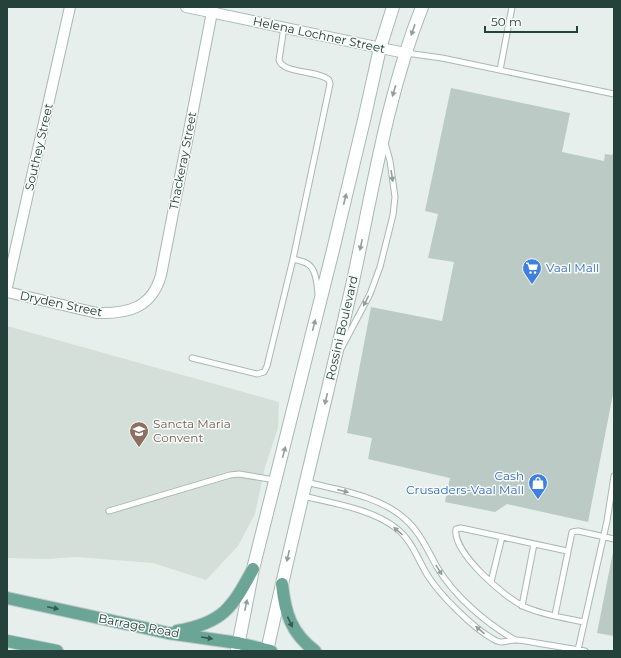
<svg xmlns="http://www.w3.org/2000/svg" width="621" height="658" font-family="Montserrat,sans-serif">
<rect width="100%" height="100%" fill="#e6efeb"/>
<path fill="#d4dfda" d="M7,326L279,402L278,428L265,467L255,514L238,546L206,580L153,563L76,557L47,559L7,558Z"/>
<path fill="#bbcac4" d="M451,88L570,113L562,152L604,161L605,154L612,155L614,151V389L588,522L507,504L495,512L445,502L450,478L368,459L372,438L347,433L371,307L442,321L454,262L428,258L438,214L425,211Z
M613,552H614V636L597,633Z"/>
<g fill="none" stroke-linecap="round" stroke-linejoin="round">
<defs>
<path id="service" d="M406,53L442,58L614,94
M500,70L512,7
M293,259C297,260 302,261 306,263C316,267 317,284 318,294
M342,347L370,294L380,267L393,215L395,197L390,161L385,143
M192,358L257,374L264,372L267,366L293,259L330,84L329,80C318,70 283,74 279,60L284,27
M306,482C338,490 380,496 405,519C420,532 428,551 437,567C455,597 486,623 515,640
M303,496C332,503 372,509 396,528C412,540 418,560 428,576C440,595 473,628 493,639C502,645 506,640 516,640C523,640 530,642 537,643C553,646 569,648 585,651
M109,511L230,475L239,474L275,480
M567,551L461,528L456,529C452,552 506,599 525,607C543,615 565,618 584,622
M491,582L502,537
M522,606L534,544
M555,615L572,532L578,531L614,539
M578,650L607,521L614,476"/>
<path id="minor" d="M186,7L405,53
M7,287L70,7
M7,292L97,313C128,314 152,308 161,275L213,7"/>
<path id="tertiary" d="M237,651L253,569L333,250L364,120L380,48L393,7
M267,651C294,527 325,405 353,281C373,189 387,95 422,7"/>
<path id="primary" d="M282,584C285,613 291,633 315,651
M7,598L168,633L238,643L271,651
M177,631C223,623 232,608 253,569
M7,641L57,651"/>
</defs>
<use href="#service" stroke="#a8b8b2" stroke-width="7"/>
<use href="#minor" stroke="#a8b8b2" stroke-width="12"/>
<use href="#tertiary" stroke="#a8b8b2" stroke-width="14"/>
<use href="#primary" stroke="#c2cac8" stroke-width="14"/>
<use href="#service" stroke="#fff" stroke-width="5"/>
<use href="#minor" stroke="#fff" stroke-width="10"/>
<use href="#tertiary" stroke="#fff" stroke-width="12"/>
<use href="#primary" stroke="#6aa596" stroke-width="12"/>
</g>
<defs><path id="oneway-solid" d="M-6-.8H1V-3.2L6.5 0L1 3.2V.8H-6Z"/></defs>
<g fill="#92a09c">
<use href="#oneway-solid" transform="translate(413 30) rotate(109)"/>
<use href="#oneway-solid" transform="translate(394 91) rotate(106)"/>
<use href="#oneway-solid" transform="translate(392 176) rotate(81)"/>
<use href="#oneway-solid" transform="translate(345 199) rotate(-76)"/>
<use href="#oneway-solid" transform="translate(361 245) rotate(102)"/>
<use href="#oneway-solid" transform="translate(366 301) rotate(117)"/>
<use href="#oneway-solid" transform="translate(314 325) rotate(-76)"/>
<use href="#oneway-solid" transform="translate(326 399) rotate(104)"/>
<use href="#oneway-solid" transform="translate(284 452) rotate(-76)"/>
<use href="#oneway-solid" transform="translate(343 491) rotate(14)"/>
<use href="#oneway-solid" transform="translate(398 531) rotate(-140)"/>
<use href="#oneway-solid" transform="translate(288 556) rotate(103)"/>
<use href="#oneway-solid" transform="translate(439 570) rotate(58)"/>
<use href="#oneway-solid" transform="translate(246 605) rotate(-78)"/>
<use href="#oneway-solid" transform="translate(480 630) rotate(-140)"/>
</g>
<g fill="#365b51">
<use href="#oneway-solid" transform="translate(53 608) rotate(12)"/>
<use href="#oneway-solid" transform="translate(290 622) rotate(65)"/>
<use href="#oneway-solid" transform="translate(207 638) rotate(9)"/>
</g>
<defs>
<symbol id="supermarket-pin" viewBox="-11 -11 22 30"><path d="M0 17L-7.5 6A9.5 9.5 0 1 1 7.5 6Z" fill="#3f7fe0" stroke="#f7fbf9"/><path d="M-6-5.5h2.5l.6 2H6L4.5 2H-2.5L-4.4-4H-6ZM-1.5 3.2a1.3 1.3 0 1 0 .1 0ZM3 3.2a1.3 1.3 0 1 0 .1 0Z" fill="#fff"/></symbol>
<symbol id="school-pin" viewBox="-11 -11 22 30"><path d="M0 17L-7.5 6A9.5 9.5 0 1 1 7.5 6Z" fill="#8d6e63" stroke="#f7fbf9"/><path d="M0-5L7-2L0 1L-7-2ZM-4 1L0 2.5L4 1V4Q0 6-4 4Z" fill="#fff"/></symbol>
<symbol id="shop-pin" viewBox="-11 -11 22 30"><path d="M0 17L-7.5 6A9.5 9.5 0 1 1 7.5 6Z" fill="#3f7fe0" stroke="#f7fbf9"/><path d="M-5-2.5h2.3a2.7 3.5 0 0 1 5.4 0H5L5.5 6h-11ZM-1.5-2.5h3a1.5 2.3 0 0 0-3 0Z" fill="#fff"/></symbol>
</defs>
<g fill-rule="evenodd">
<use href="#supermarket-pin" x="521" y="257" width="22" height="30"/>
<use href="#school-pin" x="128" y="420" width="22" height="30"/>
<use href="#shop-pin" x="527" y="472" width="22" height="30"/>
</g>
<g text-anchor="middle" stroke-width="3" stroke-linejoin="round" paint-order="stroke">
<g font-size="12" fill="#24423a" stroke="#f7fbf9">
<text transform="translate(319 35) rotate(12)" y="4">Helena Lochner Street</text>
<text transform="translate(39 147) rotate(-77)" y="4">Southey Street</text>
<text transform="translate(183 161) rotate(-79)" y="4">Thackeray Street</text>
<text transform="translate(61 304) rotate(12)" y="4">Dryden Street</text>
<text transform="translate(342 328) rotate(-77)" y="4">Rossini Boulevard</text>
<text transform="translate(139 626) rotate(11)" y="4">Barrage Road</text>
</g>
<g font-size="12" fill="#366cbe" stroke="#f7fbf9" text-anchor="start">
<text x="546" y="272">Vaal Mall</text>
<text x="524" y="480" text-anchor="end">Cash<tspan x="524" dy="14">Crusaders-Vaal Mall</tspan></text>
</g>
<g font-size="12" fill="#785e54" stroke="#f7fbf9" text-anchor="start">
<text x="153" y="428">Sancta Maria<tspan x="153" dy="14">Convent</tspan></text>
</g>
</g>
<rect width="621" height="658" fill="none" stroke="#24423a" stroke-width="16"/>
<path d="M485 26v6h92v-6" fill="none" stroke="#24423a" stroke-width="2"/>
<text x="491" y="26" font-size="12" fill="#24423a" stroke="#f7fbf9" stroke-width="3" paint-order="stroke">50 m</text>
</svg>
